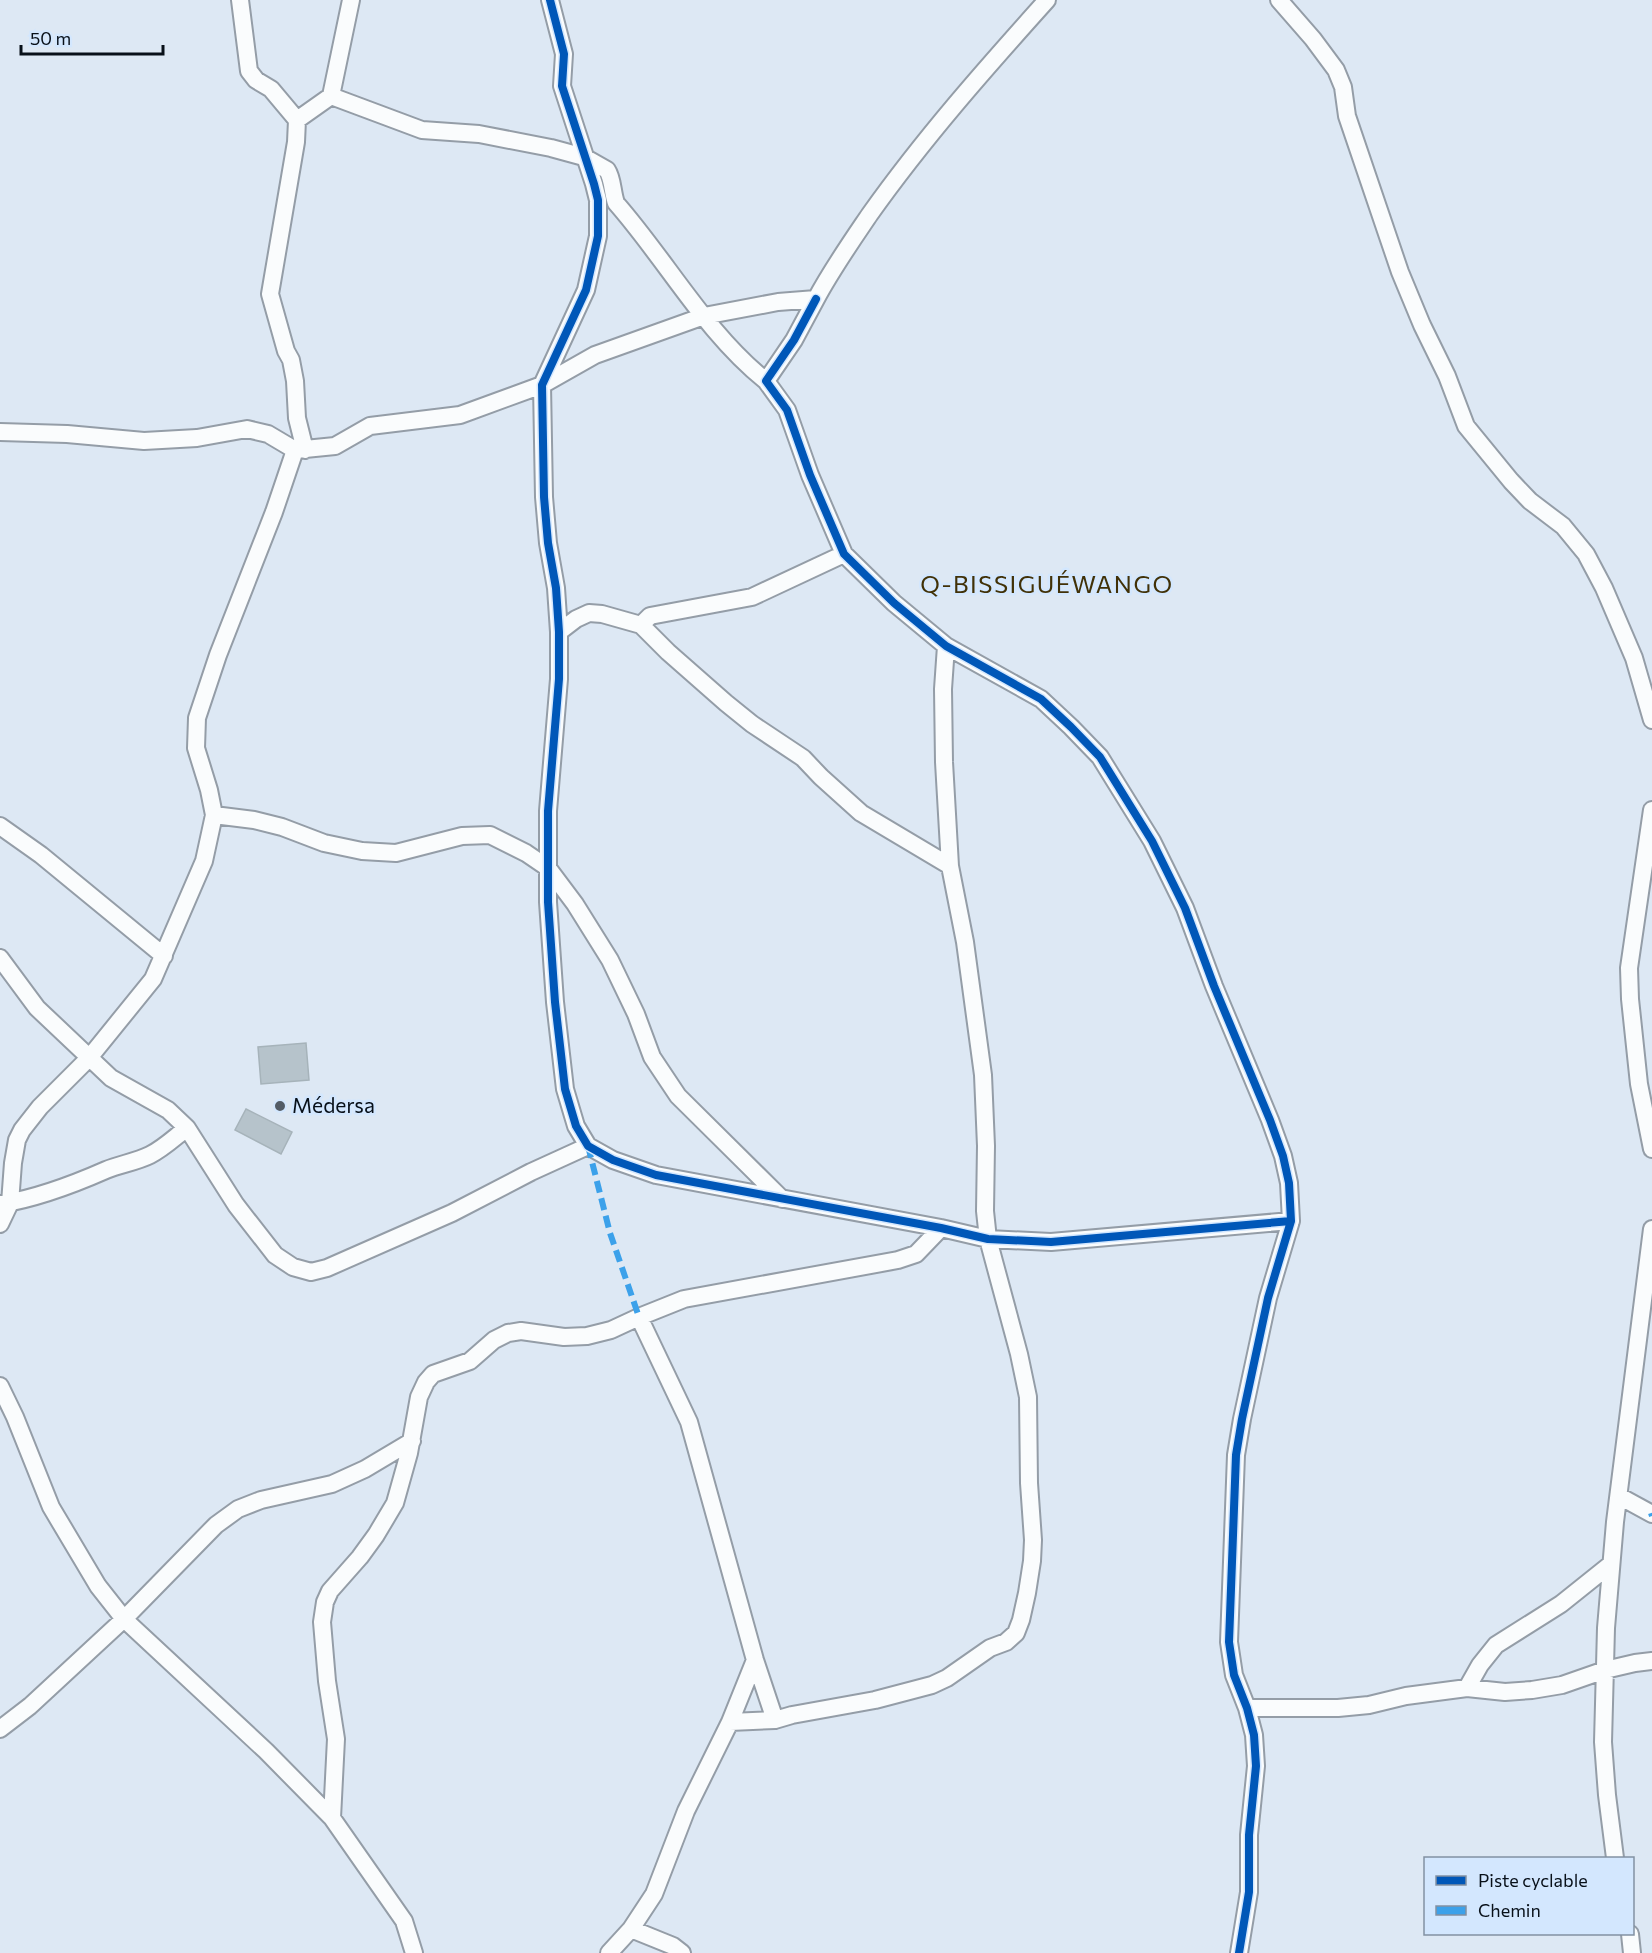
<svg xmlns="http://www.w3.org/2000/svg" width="1652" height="1953" font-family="Commissioner,sans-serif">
<rect width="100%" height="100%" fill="#dde8f4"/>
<path fill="#b6c3cb" stroke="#a6b3ba" stroke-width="1.5" d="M306,1043L309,1080L261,1084L258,1047Z
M246,1109L292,1132L281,1154L235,1130Z"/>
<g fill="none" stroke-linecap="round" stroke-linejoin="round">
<defs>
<path id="street" d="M240,0L249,71L256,80L271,89L297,120
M550,0L564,54L562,86L594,184L598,200V236L586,290L542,385L544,497L548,543L556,588L559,632V679L548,811V902L555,1002L565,1089L576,1126L588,1146L613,1160L656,1175L941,1228L988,1239L1051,1242L1291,1221
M1279,0L1313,39L1336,70L1343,87L1347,116L1400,272L1422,325L1447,376L1466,426L1511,481L1530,501L1563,526L1586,554L1604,588L1634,658L1652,720
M331,96L422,130L479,134L551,148L584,157L607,170C613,179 612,192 616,203C667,261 705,332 766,381
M816,299L794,340L766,381L787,410L810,475L844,554L894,603L946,646L1041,699L1071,727L1100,757L1152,841L1185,908L1214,986L1270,1120L1283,1156L1289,1183L1291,1221L1268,1298L1242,1419L1236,1455L1229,1642L1234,1675L1247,1708L1254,1735L1256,1766L1249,1835V1892L1239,1953
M0,432L67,434L144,441L197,438L247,429L268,434L295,450L335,446L370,426L460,415L542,385L595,355L704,316L778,302L816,299C832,269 851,242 870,214C924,138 985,69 1047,0
M305,450L297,418L295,381L291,360L286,351L270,294L296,142L297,120L331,96L351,0
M641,625L650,616L752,597L844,554
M559,632L576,619L589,613L602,614L641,625L668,652L726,703L752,724L803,758L821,777L861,813L950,866
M1652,810L1629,968L1630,999L1639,1084L1652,1149
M214,815L254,820L282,827L324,843L362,851L396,853L462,836L490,835L526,853L548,868L575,904L610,960L636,1014L652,1057L678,1096L782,1199
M0,826L41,855L164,956
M0,958L37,1008L111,1078L168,1110L187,1128L236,1205L275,1255L293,1267L311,1272L327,1268L452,1213L531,1172L588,1146
M1,1204C38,1198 72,1185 106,1170C120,1164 136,1162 150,1155C164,1148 175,1137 187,1128
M0,1224L10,1203L13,1163L17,1140L22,1130L40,1107L89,1058L153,979L204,861L214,815L209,790L196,748L197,718L218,655L274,512L295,450
M0,1386L15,1417L51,1507L98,1586L124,1619L266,1751L332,1818L404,1921L414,1953
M1619,1496L1652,1514
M1467,1688L1480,1665L1496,1645L1561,1604L1611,1564
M1247,1708H1338L1369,1705L1406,1696L1467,1688L1505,1692L1532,1690L1562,1685L1605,1670L1635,1663L1652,1661
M775,1720L755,1660L689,1422L639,1317L684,1299L898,1260L916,1254L941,1228
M730,1722L775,1720L792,1715L875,1700L932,1685L947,1678L990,1648L1006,1642L1016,1633L1021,1620L1027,1593L1032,1561L1033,1540L1029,1483L1028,1397L1019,1354L988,1239L985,1211L986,1146L983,1075L965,942L950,866L944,762L943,689L946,646
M0,1729L30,1706L124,1619L216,1525L238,1509L261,1500L332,1484L365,1469L412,1441
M332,1818L336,1739L327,1681L322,1622L325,1602L330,1591L360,1557L376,1535L395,1503L409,1453L419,1397L426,1382L433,1374L470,1361L494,1340L508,1333L521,1331L564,1337L587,1336L611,1330L639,1317
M1615,1858L1607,1795L1603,1742L1606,1628L1615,1522L1652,1229
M631,1929L673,1946L682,1953
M1630,1934L1632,1953
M609,1953L631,1929L654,1894L686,1811L730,1722L755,1660"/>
</defs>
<use href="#street" stroke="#949da7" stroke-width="20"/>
<use href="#street" stroke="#fafcfd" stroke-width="16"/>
<path stroke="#3ca1ea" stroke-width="6" stroke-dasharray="12 6" stroke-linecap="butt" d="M588,1146L610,1233L639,1317
M1651,1513L1652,1516"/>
<defs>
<path id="cycleway" d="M550,0L564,54L562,86L594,184L598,200V236L586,290L542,385L544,497L548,543L556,588L559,632V679L548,811V902L555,1002L565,1089L576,1126L588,1146L613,1160L656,1175L941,1228L988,1239L1051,1242L1291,1221
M816,299L794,340L766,381L787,410L810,475L844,554L894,603L946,646L1041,699L1071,727L1100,757L1152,841L1185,908L1214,986L1270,1120L1283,1156L1289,1183L1291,1221L1268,1298L1242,1419L1236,1455L1229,1642L1234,1675L1247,1708L1254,1735L1256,1766L1249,1835V1892L1239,1953"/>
</defs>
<use href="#cycleway" stroke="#d3e7fe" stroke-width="11"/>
<use href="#cycleway" stroke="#0057b8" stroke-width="8"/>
</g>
<circle fill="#535c66" stroke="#d3e7fe" stroke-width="2" cx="280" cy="1106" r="6"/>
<g text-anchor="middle" stroke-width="5" stroke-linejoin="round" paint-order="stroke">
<g font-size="21" fill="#081019" stroke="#d3e7fe" text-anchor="start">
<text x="292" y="1113">Médersa</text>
</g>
<g font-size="24" letter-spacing="1.5" fill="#413107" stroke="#d3e7fe">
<text x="1047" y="593">Q-BISSIGUÉWANGO</text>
</g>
</g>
<rect x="1424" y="1857" width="210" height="78" fill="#d3e7fe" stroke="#8291a2" stroke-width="1.5"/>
<rect x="1436" y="1876" width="30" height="9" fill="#0057b8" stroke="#8291a2" stroke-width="1.5"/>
<text x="1478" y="1887" font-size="18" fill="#081019">Piste cyclable</text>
<rect x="1436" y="1906" width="30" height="9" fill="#3ca1ea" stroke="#8291a2" stroke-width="1.5"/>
<text x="1478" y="1917" font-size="18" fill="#081019">Chemin</text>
<path d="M21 45v9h142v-9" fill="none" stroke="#081019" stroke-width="3"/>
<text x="30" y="45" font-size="18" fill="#081019" stroke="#d3e7fe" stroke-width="4.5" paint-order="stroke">50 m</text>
</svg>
